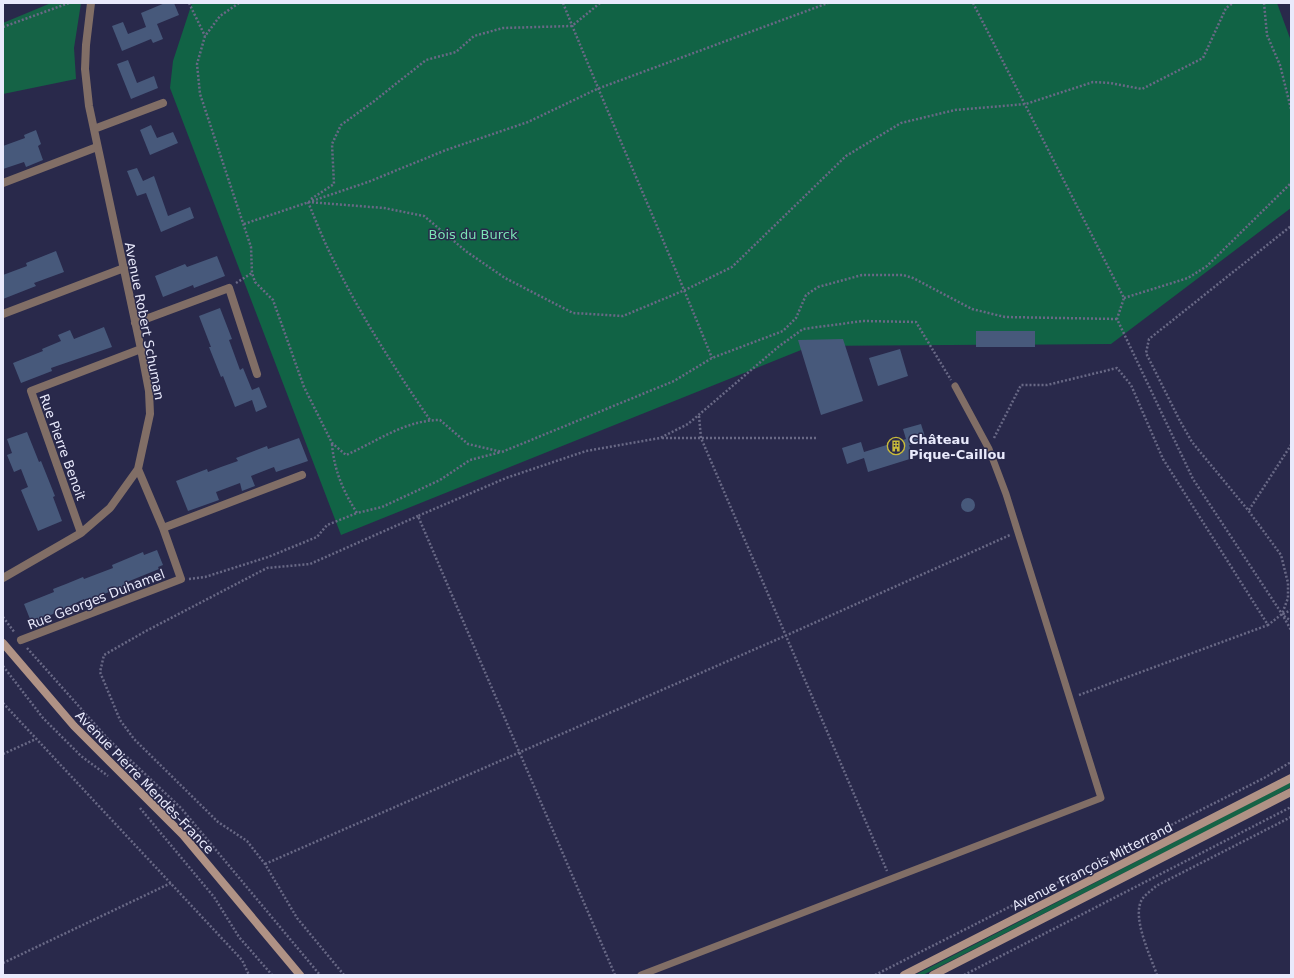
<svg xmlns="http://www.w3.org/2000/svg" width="1294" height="978" font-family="'DejaVu Sans',sans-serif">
<rect width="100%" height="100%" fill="#29294b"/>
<path fill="#156346" d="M51,3H81L74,48L76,79L3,94V23Z
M1291,782V787L1262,803L923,975H915Z"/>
<path fill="#116345" d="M192,3H1277L1291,41V208L1111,344L811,346L341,535L170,88L173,61Z"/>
<path fill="#47597b" d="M165,3H174L179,15L157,24L163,39L153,43L151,39L122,51L112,26L123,22L128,34L146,27L141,13Z
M128,60L137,83L154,76L158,88L131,99L117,64Z
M151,125L157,138L173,132L178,143L150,155L140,130Z
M36,130L41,144L38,146L43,160L26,167L24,162L3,169V146L25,138L24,135Z
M137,168L143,181L154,176L168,216L190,207L194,218L161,232L146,193L137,196L127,171Z
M56,251L64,272L34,283L36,286L3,299V275L27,266L26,263Z
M217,256L225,276L194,288L193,285L163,297L155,276L185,264L187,267Z
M220,308L232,339L229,340L240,370L243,368L252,390L259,387L267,407L256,412L252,400L235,407L223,376L221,377L209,347H211L199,316Z
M104,327L112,347L51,368L52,371L21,383L13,363L43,351L42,349L61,341L58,335L70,330L74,339Z
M976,331H1035V347H976Z
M843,339L863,401L821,415L798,340Z
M900,349L908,376L878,386L869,358Z
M921,424L926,440L909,445L913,458L868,472L864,458L847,464L842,448L861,442L864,452L906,439L903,429Z
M27,432L39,462L41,461L55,496L53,497L62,521L38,531L21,490L28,487L21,469L14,472L7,455L12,453L7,439Z
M299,438L308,461L276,472L274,467L251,476L255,486L242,491L240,483L216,492L219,500L188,511L176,481L207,469L208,472L221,467L238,461L236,458L267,446L268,449Z
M961 505a7 7 0 1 1 14 0a7 7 0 1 1-14 0Z
M157,550L163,565L158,567L159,569L127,582L128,585L85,601L84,599L32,624L24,604L54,592L53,589L66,584L83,577L84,579L113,568L112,565L143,552L144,555Z"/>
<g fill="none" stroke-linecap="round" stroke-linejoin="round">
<path stroke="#696986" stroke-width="2.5" stroke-dasharray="2 2" stroke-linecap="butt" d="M189,3L205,36
M239,3L220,16L205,36L197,64L200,94L251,247L252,273L255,282L273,300L304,387L332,443L346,455C376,442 405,420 440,420L468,444L502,452L674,381L712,358L783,331L796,318L806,295L818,287L862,275H903L913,278L972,309L1005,317L1117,319
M563,3C611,122 664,239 712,358
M973,3L1124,298L1117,319L1193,479L1282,614L1291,630
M1264,3L1267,35L1280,65L1291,109
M3,27L69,3
M311,199L334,184L332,144L341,125L373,102L426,60L456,52L474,36L503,28L572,26L600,3
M308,202L384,208L424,216L467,252L505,278L573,313L623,316L685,290L732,267L846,156L901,123L955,110L1026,104L1093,82L1110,83L1142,89L1203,58L1226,8L1233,3
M308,202C316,221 324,242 334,261C361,316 395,369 430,420
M244,224L368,182L446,150L528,122L597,89L828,3
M236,283L252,273
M1124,298L1188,278L1207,266L1291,183
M699,416L701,438L887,871
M662,438H818
M994,438L1021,385H1047L1117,368L1131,385L1163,459L1268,625L1282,614L1288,598V583L1281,555L1248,510L1192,442L1180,421L1146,353L1149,339L1291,226
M332,444C334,470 343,491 357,513L382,507L440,480L470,460L501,452
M1249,510L1291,445
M189,579L205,577L268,557L317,537L327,525L357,513
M1283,614L1291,610
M1284,616L1291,621
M3,617L15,633
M27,648L108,739L181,808L320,975
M3,666L43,718L81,756L108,776
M1079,695L1268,625
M3,703L242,960L249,975
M3,754L36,739
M140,808L214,897L239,937L272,975
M265,864L785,636L1010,535
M3,963L171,883
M344,975L297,918L265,864L247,841L218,822L134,739L120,720L100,672L104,655L146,631L267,568L310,564L418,516
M615,975L418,516L506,478L586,451L660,438L688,424L778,347L803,329L863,321L916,322L951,380
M875,975L1264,778L1291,762
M964,975L1291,807
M1157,975C1151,957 1130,915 1143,898C1146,894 1152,890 1156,886L1291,817"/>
<path stroke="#816e66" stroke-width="7" d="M641,975L1101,798L1006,494L989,449L955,386"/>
<path stroke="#816e66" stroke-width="8" d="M94,129L163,103
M3,183L97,147
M3,314L124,268
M135,323L229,288L257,374
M163,528L302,475
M81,533L31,391L141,349
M3,578L81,533L110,508L138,469L150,414L149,391L141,349L89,106L85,69L86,45L91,3
M21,640L181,579L163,528L138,469"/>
<path stroke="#b09285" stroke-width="8" d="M3,643L74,726L183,835L300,975
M904,975L1291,778
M933,975L1291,792"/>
</g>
<defs>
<symbol id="building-ring" viewBox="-11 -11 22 22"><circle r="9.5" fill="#29294b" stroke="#c9bb3a" stroke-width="1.5"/><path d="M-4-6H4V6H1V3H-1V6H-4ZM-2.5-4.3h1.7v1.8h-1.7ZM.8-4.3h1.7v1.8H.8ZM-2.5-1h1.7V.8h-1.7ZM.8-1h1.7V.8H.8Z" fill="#c9bb3a"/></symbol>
</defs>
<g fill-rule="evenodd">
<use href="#building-ring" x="886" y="436" width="20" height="20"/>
</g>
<g text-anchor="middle" stroke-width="3" stroke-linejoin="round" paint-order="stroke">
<g font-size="13" fill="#7ae3b4" stroke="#29294b">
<text x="473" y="239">Bois du Burck</text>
</g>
<g font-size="13" fill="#e9eafc" stroke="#29294b">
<text transform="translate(145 321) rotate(79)" y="5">Avenue Robert Schuman</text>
<text transform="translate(63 447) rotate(70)" y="5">Rue Pierre Benoit</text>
<text transform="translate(96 599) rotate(-21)" y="5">Rue Georges Duhamel</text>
<text transform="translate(145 782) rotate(46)" y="5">Avenue Pierre Mendès-France</text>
<text transform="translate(1092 866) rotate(-27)" y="5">Avenue François Mitterrand</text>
</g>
<g font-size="13" font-weight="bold" fill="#e9eafc" stroke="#29294b" text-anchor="start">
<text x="909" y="444">Château<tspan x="909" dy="15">Pique-Caillou</tspan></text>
</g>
</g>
<rect width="1294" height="978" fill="none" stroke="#e9eafc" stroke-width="8"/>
</svg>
